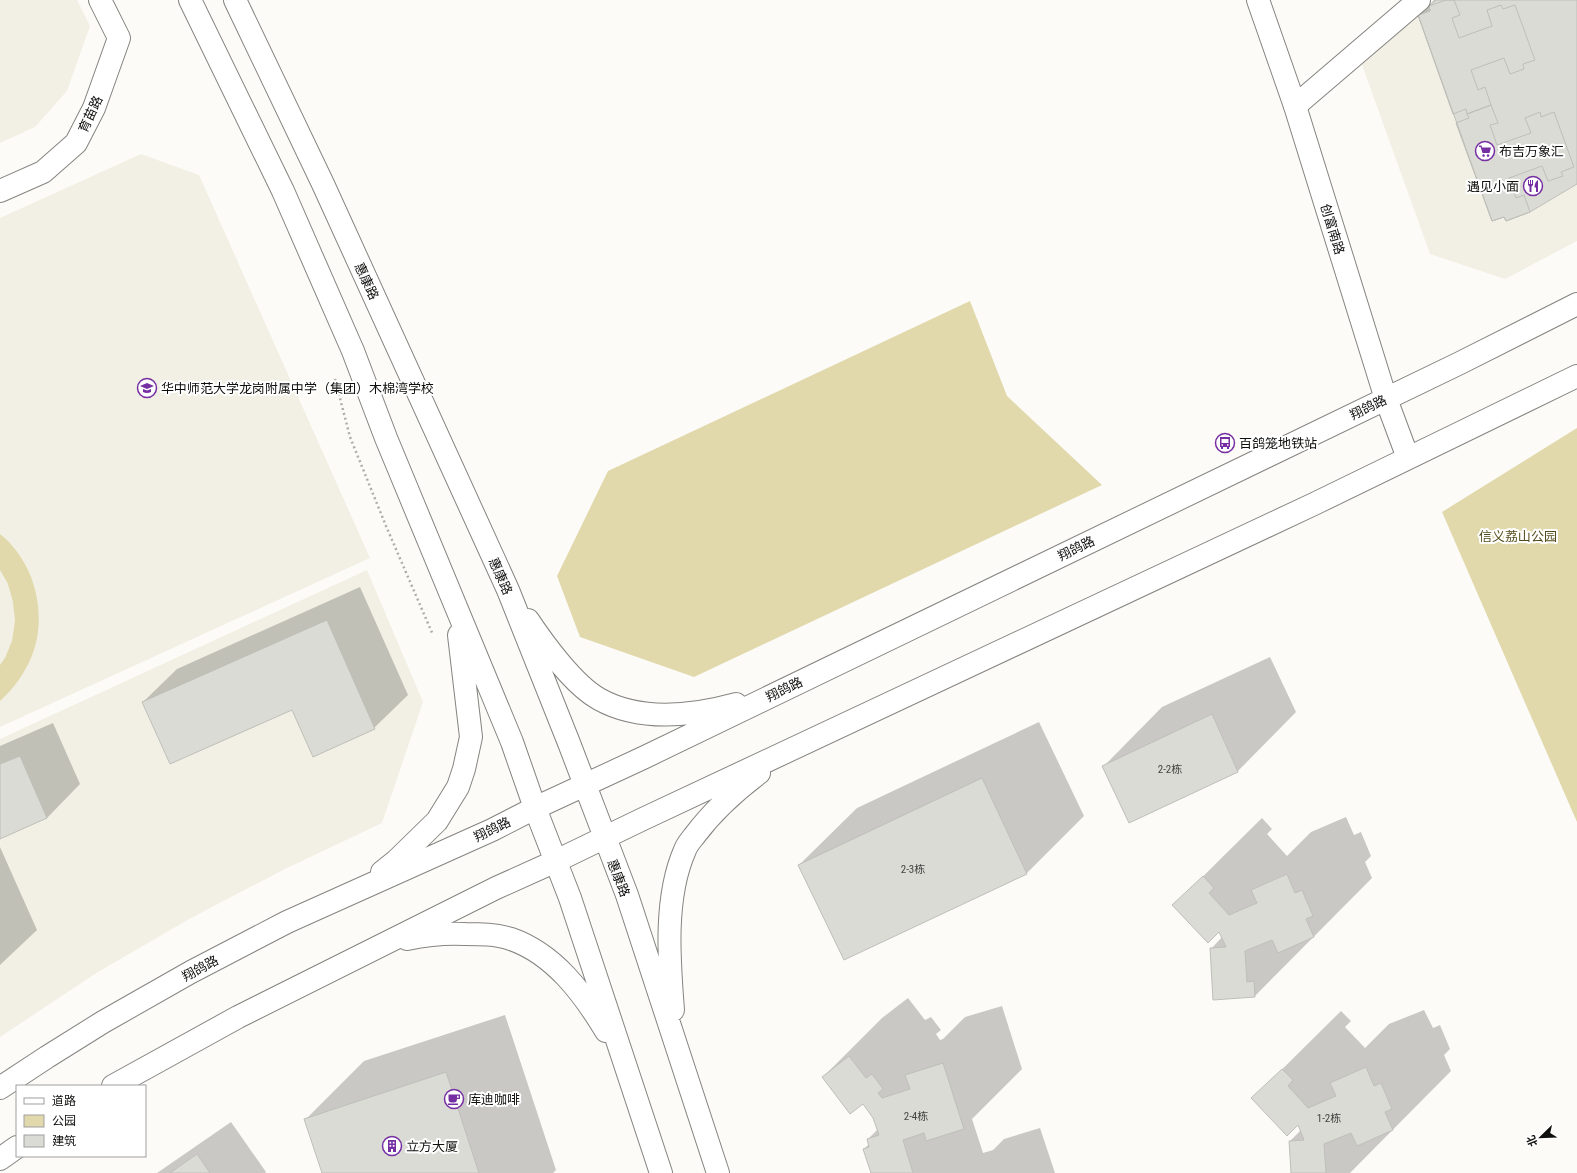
<svg xmlns="http://www.w3.org/2000/svg" width="1577" height="1173" font-family="'Roboto Condensed','Noto Sans SC',sans-serif">
<rect width="100%" height="100%" fill="#fcfbf7"/>
<path fill="#f2f0e4" d="M0,0H77L90,26L67,91L35,127L0,143Z
M1436,0H1577V241L1505,279L1430,254L1361,62Z
M141,154L199,175L370,558L0,727V218Z
M367,570L423,702L382,823L285,869L191,918L98,972L0,1037V739Z"/>
<path fill="#e1d9ac" d="M970,301L1007,396L1102,485L694,677L580,637L557,576L608,471Z
M1577,428V822L1442,512Z
M0,534C39,565 51,627 25,670C18,682 10,692 0,701V665L5,658L12,641L15,621L13,602L8,584L0,570Z"/>
<path fill="#0003" d="M1434,0H1577V183L1419,15Z
M360,587L408,695L374,728L293,709L143,702L177,669Z
M1270,657L1296,712L1238,771L1130,822L1104,766L1162,707Z
M1039,722L1084,816L1027,873L799,865L857,808Z
M53,723L80,784L47,818L0,838V746Z
M1346,817L1354,835L1361,832L1371,856L1365,862L1372,878L1255,996L1211,949L1222,937L1219,930L1174,905L1262,818L1272,829L1267,834L1287,856L1311,832Z
M0,847L37,930L0,965Z
M908,998L925,1020L931,1017L941,1030L936,1034L940,1040L943,1039L965,1017L1002,1006L1022,1069L972,1119L983,1153L993,1150L1004,1139L1040,1128L1055,1173H871L864,1149L869,1144L868,1139L878,1129L874,1118L863,1103L823,1077L882,1018Z
M1424,1010L1433,1028L1440,1025L1450,1049L1444,1055L1451,1071L1350,1173H1292L1290,1141L1301,1130L1298,1123L1253,1098L1341,1011L1351,1021L1345,1027L1365,1048L1389,1024Z
M505,1015L556,1170L553,1173H323L305,1120L364,1061Z
M231,1122L266,1172L265,1173H157Z"/>
<path fill="#dbdbd6" stroke="#bfbfba" d="M1436,0H1577V184L1530,212L1506,221L1504,217L1492,221L1418,15L1430,11L1429,6Z
M1446,0H1454L1460,15L1452,18L1459,38L1492,26L1487,10L1501,5L1503,9L1515,5L1535,60L1523,64L1524,69L1510,74L1504,58L1471,70L1478,90L1485,87L1491,105L1467,114L1466,109L1453,114L1418,15L1430,11L1429,6Z
M1491,105L1498,123L1490,125L1497,145L1531,133L1525,118L1540,112L1541,117L1554,112L1574,167L1561,172L1563,176L1548,181L1542,166L1509,178L1516,198L1524,195L1530,212L1506,221L1504,217L1492,221L1456,123L1469,118L1467,114Z
M327,620L375,729L313,757L292,710L170,764L142,702Z
M1212,714L1238,772L1129,823L1102,766Z
M20,756L47,818L0,839V764Z
M982,778L1027,874L844,960L798,865Z
M1287,874L1295,893L1302,890L1313,916L1306,919L1314,937L1278,953L1272,940L1245,951L1247,982L1254,981L1255,997L1213,1000L1210,948L1226,947L1219,932L1208,943L1172,905L1203,876L1214,888L1209,893L1229,915L1257,903L1251,890Z
M849,1056L866,1078L872,1074L883,1089L878,1093L882,1098L910,1089L905,1075L943,1063L964,1129L926,1141L924,1133L903,1140L913,1173H871L863,1149L869,1147L867,1139L879,1135L873,1118L863,1104L850,1114L822,1077Z
M1366,1067L1374,1086L1381,1083L1392,1109L1385,1112L1393,1130L1357,1146L1351,1133L1324,1144L1326,1173H1291L1289,1141L1304,1140L1298,1125L1287,1136L1251,1098L1282,1069L1293,1080L1288,1086L1308,1108L1336,1096L1330,1083Z
M446,1072L479,1173H322L304,1119Z
M197,1154L210,1173H170Z"/>
<g fill="none" stroke-linecap="round" stroke-linejoin="round">
<defs>
<path id="minor" d="M1295,106L1419,0
M0,191L43,172L76,143L94,108L119,38L100,0"/>
<path id="tertiary" d="M190,0L283,191L353,351L386,438L512,742L535,808L570,898L661,1173
M235,0L323,184L508,590L569,743L627,895L718,1173
M1258,0L1295,106L1386,399L1408,458
M528,620C544,644 574,685 599,699C640,722 692,716 736,704
M382,872L397,860L437,821L458,787L464,769L471,737L459,635
M407,939C426,935 446,933 465,934C480,934 496,934 511,939C554,954 583,993 606,1031
M673,1010C669,960 664,897 685,850C687,844 692,839 695,835C713,811 735,791 759,773
M113,1086L238,1017L496,888L556,861L643,819L1314,504L1577,376
M0,1088L47,1057L103,1022L191,972L287,922L492,830L535,808L645,757L1460,363L1577,304
M0,1159L17,1147"/>
</defs>
<use href="#minor" stroke="#858480" stroke-width="24"/>
<use href="#tertiary" stroke="#858480" stroke-width="24"/>
<path stroke="#aeadaa" stroke-width="2.5" stroke-dasharray="2 3" stroke-linecap="butt" d="M335,379L350,437L386,526L433,635"/>
<use href="#minor" stroke="#fff" stroke-width="22"/>
<use href="#tertiary" stroke="#fff" stroke-width="22"/>
</g>
<defs>
<symbol id="supermarket-ring" viewBox="-11 -11 22 22"><circle r="9.5" fill="#fff" stroke="#762fa2" stroke-width="1.5"/><path d="M-6-5.5h2.5l.6 2H6L4.5 2H-2.5L-4.4-4H-6ZM-1.5 3.2a1.3 1.3 0 1 0 .1 0ZM3 3.2a1.3 1.3 0 1 0 .1 0Z" fill="#762fa2"/></symbol>
<symbol id="restaurant-ring" viewBox="-11 -11 22 22"><circle r="9.5" fill="#fff" stroke="#762fa2" stroke-width="1.5"/><path d="M-5-6h1v4h1v-4h1v4h1v-4h1v5L-1.5 .5V6h-2V.5L-5-1ZM5-6V6H3V1.5H1.5Q1.5-4 5-6Z" fill="#762fa2"/></symbol>
<symbol id="school-ring" viewBox="-11 -11 22 22"><circle r="9.5" fill="#fff" stroke="#762fa2" stroke-width="1.5"/><path d="M0-5L7-2L0 1L-7-2ZM-4 1L0 2.5L4 1V4Q0 6-4 4Z" fill="#762fa2"/></symbol>
<symbol id="bus-ring" viewBox="-11 -11 22 22"><circle r="9.5" fill="#fff" stroke="#762fa2" stroke-width="1.5"/><path d="M-5-6H5V4H4V6H2V4H-2V6H-4V4H-5ZM-3.5-4V0h7V-4ZM-3.5 1.2v1.5H-2V1.2ZM2 1.2v1.5H3.5V1.2Z" fill="#762fa2"/></symbol>
<symbol id="cafe-ring" viewBox="-11 -11 22 22"><circle r="9.5" fill="#fff" stroke="#762fa2" stroke-width="1.5"/><path d="M-5.5-4.5H6V0H3Q3 3.5 0 3.5H-2.5Q-5.5 3.5-5.5 0ZM3-3.2v2h1.7v-2ZM-6 4.5H4V6H-6Z" fill="#762fa2"/></symbol>
<symbol id="building-ring" viewBox="-11 -11 22 22"><circle r="9.5" fill="#fff" stroke="#762fa2" stroke-width="1.5"/><path d="M-4-6H4V6H1V3H-1V6H-4ZM-2.5-4.3h1.7v1.8h-1.7ZM.8-4.3h1.7v1.8H.8ZM-2.5-1h1.7V.8h-1.7ZM.8-1h1.7V.8H.8Z" fill="#762fa2"/></symbol>
</defs>
<g fill-rule="evenodd">
<use href="#supermarket-ring" x="1474" y="140" width="22" height="22"/>
<use href="#restaurant-ring" x="1522" y="175" width="22" height="22"/>
<use href="#school-ring" x="136" y="377" width="22" height="22"/>
<use href="#bus-ring" x="1214" y="432" width="22" height="22"/>
<use href="#cafe-ring" x="443" y="1088" width="22" height="22"/>
<use href="#building-ring" x="381" y="1135" width="22" height="22"/>
</g>
<g text-anchor="middle" stroke-width="4" stroke-linejoin="round" paint-order="stroke">
<g font-size="11" fill="#424240">
<text x="1170" y="773">2-2栋</text>
<text x="913" y="873">2-3栋</text>
<text x="916" y="1120">2-4栋</text>
<text x="1329" y="1122">1-2栋</text>
</g>
<g font-size="13" fill="#0f0f0e" stroke="#fff">
<text transform="translate(90 114) rotate(-65)" y="5">育苗路</text>
<text transform="translate(1333 229) rotate(73)" y="5">创富南路</text>
<text transform="translate(367 281) rotate(65)" y="5">惠康路</text>
<text transform="translate(1368 407) rotate(-26)" y="5">翔鸽路</text>
<text transform="translate(1076 548) rotate(-26)" y="5">翔鸽路</text>
<text transform="translate(501 576) rotate(66)" y="5">惠康路</text>
<text transform="translate(784 689) rotate(-26)" y="5">翔鸽路</text>
<text transform="translate(492 829) rotate(-26)" y="5">翔鸽路</text>
<text transform="translate(619 878) rotate(69)" y="5">惠康路</text>
<text transform="translate(200 968) rotate(-28)" y="5">翔鸽路</text>
</g>
<g font-size="13" fill="#0f0f0e" stroke="#fff" text-anchor="start">
<text x="1499" y="156">布吉万象汇</text>
<text x="1519" y="191" text-anchor="end">遇见小面</text>
<text x="161" y="393">华中师范大学龙岗附属中学（集团）木棉湾学校</text>
<text x="1239" y="448">百鸽笼地铁站</text>
<text x="468" y="1104">库迪咖啡</text>
<text x="406" y="1151">立方大厦</text>
</g>
<g font-size="13" fill="#524a1a" stroke="#fff">
<text x="1518" y="541">信义荔山公园</text>
</g>
</g>
<rect x="16" y="1085" width="130" height="72" fill="#ffffff" stroke="#9f9f9f"/>
<rect x="24" y="1098" width="20" height="6" fill="#ffffff" stroke="#9f9f9f"/>
<text x="52" y="1105" font-size="12" fill="#0f0f0e">道路</text>
<rect x="24" y="1115" width="20" height="12" fill="#e1d9ac" stroke="#9f9f9f"/>
<text x="52" y="1125" font-size="12" fill="#0f0f0e">公园</text>
<rect x="24" y="1135" width="20" height="12" fill="#dbdbd6" stroke="#9f9f9f"/>
<text x="52" y="1145" font-size="12" fill="#0f0f0e">建筑</text>
<g transform="translate(1541 1137) rotate(247)" stroke="#ffffff" stroke-width="3" paint-order="stroke">
<path d="M0-3L7 15L0 10L-7 15Z" fill="#0f0f0e"/>
<text y="-6" font-size="11" font-weight="bold" text-anchor="middle" fill="#0f0f0e">北</text>
</g>
</svg>
